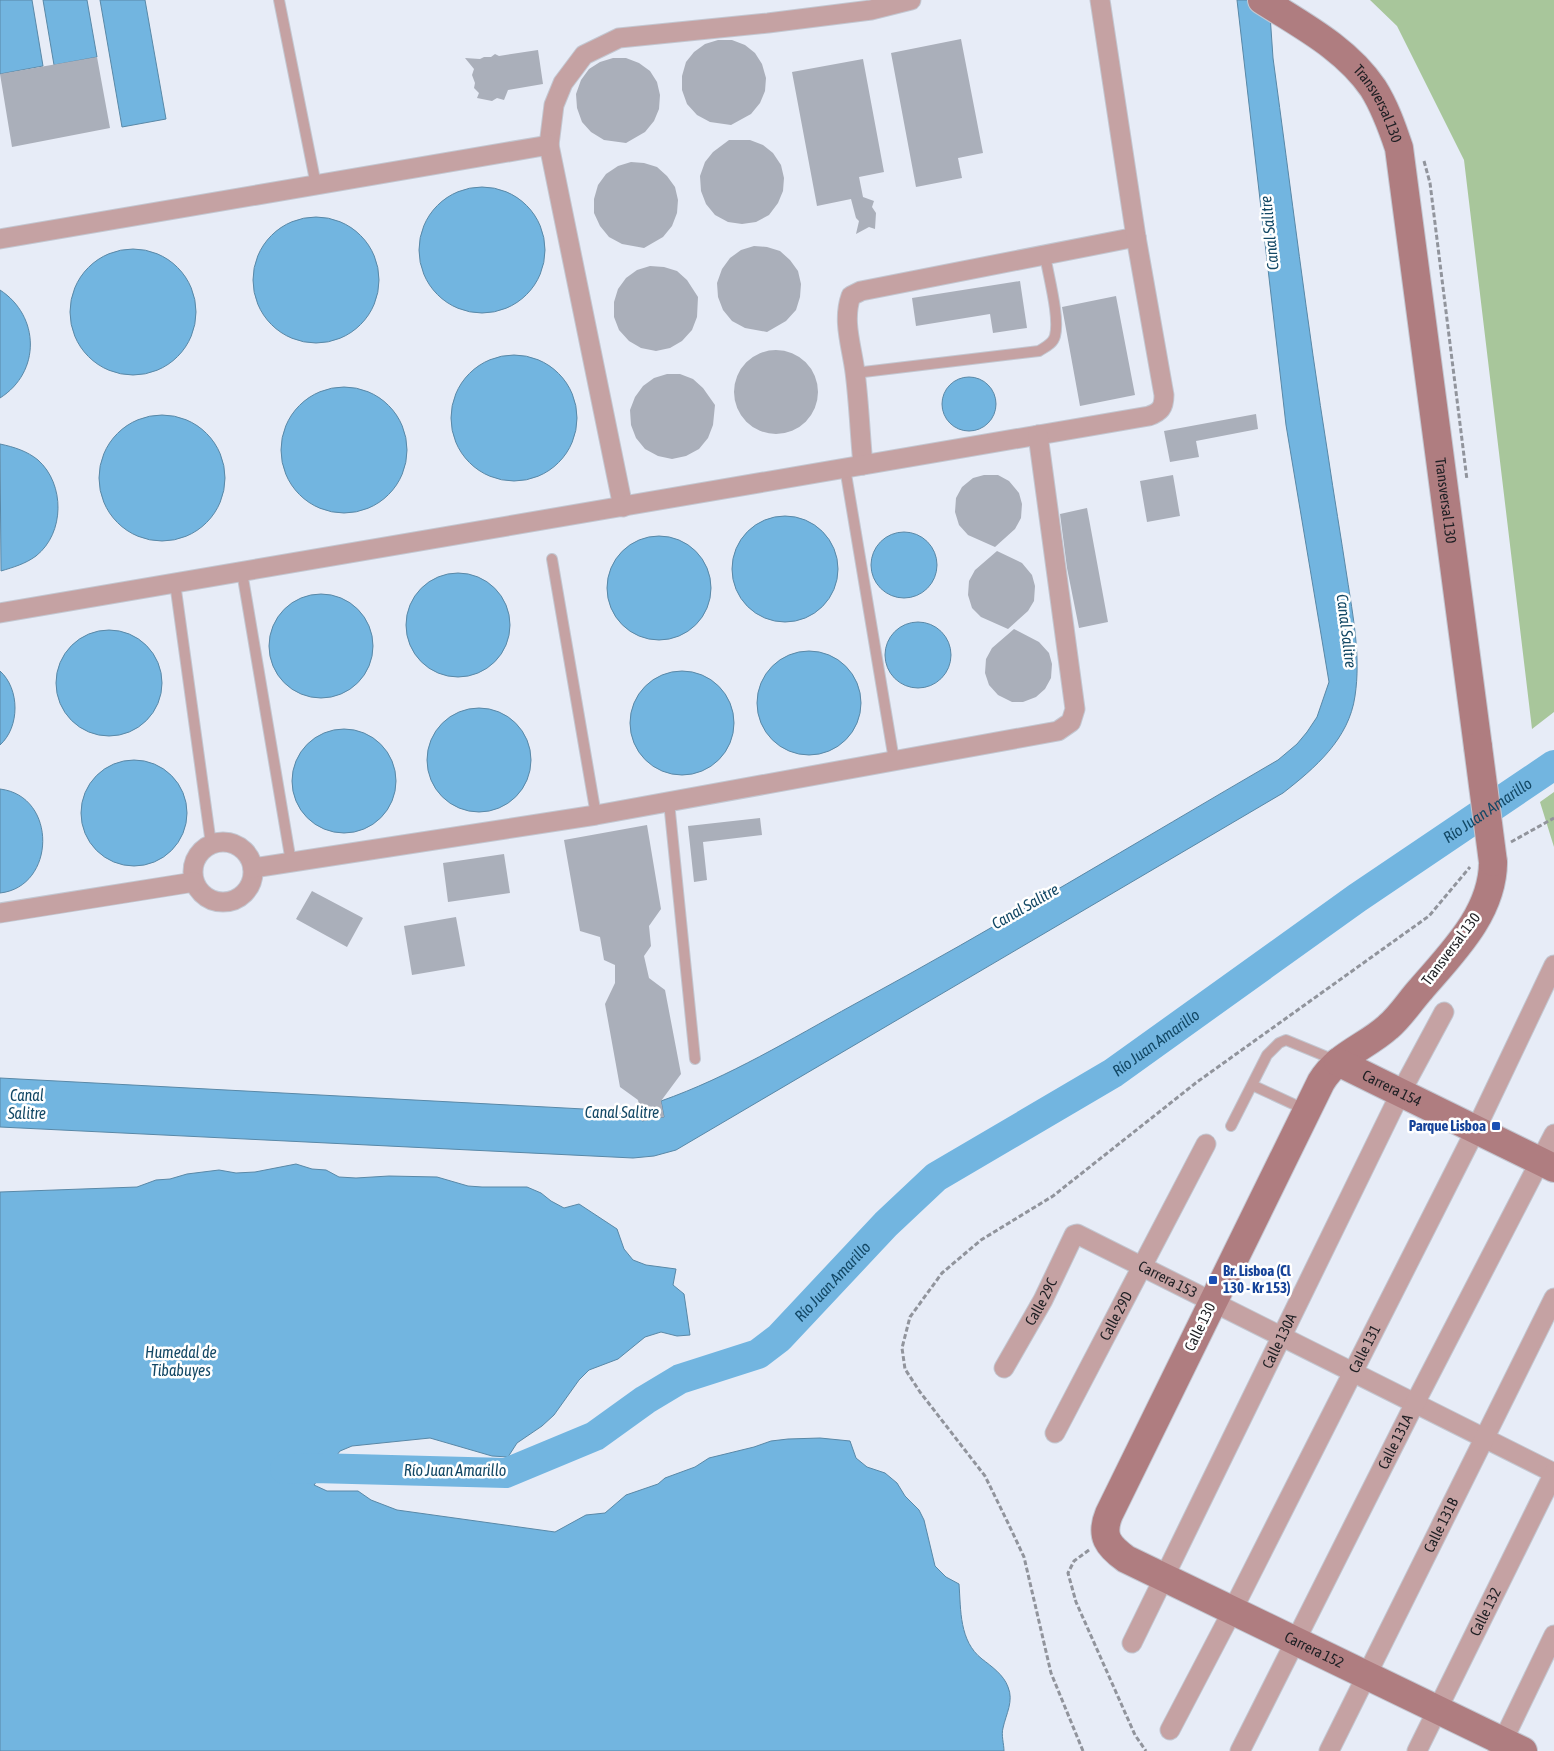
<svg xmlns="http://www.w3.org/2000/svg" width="1554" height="1751" font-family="'Asap Condensed',sans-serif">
<rect width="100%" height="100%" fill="#e7ecf7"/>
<path fill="#a8c69b" d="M1370,0H1554V712L1532,729L1464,160L1397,26Z
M1554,792V847L1540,802Z"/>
<path fill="#72b5e0" stroke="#5988a7" d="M0,0H32L43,66L0,74Z
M43,0H87L97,57L54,65Z
M100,0H145L166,119L122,127Z
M1237,0H1269L1273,58C1291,190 1307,323 1328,455C1334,496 1341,537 1347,577C1353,616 1361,657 1355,696C1349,739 1315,768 1283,793L676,1150L654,1156L633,1158L0,1127V1078L640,1112L642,1121L664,1117L661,1101C729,1077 791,1039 853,1005C997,927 1137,842 1278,760L1297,744L1307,732L1317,717L1329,682L1286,425Z
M419 250a63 63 0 1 1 126 0a63 63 0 1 1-126 0Z
M253 280a63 63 0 1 1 126 0a63 63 0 1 1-126 0Z
M70 312a63 63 0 1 1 126 0a63 63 0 1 1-126 0Z
M0,290C40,316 41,372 0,398Z
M451 418a63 63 0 1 1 126 0a63 63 0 1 1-126 0Z
M942 404a27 27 0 1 1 54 0a27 27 0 1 1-54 0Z
M281 450a63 63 0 1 1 126 0a63 63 0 1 1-126 0Z
M99 478a63 63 0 1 1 126 0a63 63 0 1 1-126 0Z
M0,444C14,447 27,451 38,460C65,484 65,533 36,556C25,564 14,567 1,571Z
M732 569a53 53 0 1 1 106 0a53 53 0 1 1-106 0Z
M871 565a33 33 0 1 1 66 0a33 33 0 1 1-66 0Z
M607 588a52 52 0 1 1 104 0a52 52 0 1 1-104 0Z
M406 625a52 52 0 1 1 104 0a52 52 0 1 1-104 0Z
M269 646a52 52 0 1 1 104 0a52 52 0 1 1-104 0Z
M885 655a33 33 0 1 1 66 0a33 33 0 1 1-66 0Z
M56 683a53 53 0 1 1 106 0a53 53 0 1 1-106 0Z
M757 703a52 52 0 1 1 104 0a52 52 0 1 1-104 0Z
M630 723a52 52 0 1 1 104 0a52 52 0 1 1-104 0Z
M0,671C20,689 20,727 0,745Z
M427 760a52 52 0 1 1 104 0a52 52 0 1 1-104 0Z
M292 781a52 52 0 1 1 104 0a52 52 0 1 1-104 0Z
M81 813a53 53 0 1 1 106 0a53 53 0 1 1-106 0Z
M0,789C58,796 56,887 0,893Z
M296,1164L312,1169L326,1170L339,1177L356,1178L389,1176L437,1177L468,1186L482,1187H527L541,1193L551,1201L564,1208L579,1204L617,1229L624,1249L633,1260L646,1265L676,1269L673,1285L684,1294L690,1335L677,1336L661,1332L645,1337L618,1359L589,1370L579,1380L554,1415L542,1426L517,1443L508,1457L492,1456L430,1438L352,1446L340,1451L314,1485L327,1491H358L371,1500L397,1510L555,1532L586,1515L605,1513L626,1495L658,1484L665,1478L695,1467L709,1458L754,1447L771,1441L788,1439L820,1438L850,1441L856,1458L867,1467L885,1473L897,1483L905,1496L919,1510L924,1520L935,1566L946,1577L959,1584C961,1610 959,1641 982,1659C991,1666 1004,1675 1008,1687C1014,1701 1006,1714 1003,1728C1001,1735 1004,1744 1004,1751H0V1192L137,1187L156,1180L170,1179L187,1174L219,1170L236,1173L255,1172Z"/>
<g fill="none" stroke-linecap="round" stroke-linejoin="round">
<path stroke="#72b5e0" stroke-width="30" id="s1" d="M285,1469L314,1468L506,1473L595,1436L645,1400L680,1379L758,1354L779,1338L886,1224L936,1177L1113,1073L1357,898L1554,765"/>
</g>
<path fill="#aaafba" d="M961,39L983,153L958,158L962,178L916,187L891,53Z
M718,40H732L745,45L755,53L762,64L766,78L765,91L760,103L751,114L731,125L710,122L697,115L687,104L682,90V76L686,62L694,52L705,44Z
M538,50L543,84L508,90L504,100L497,98L492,101L477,98L479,93L474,88L475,83L472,75L474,69L465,58L480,59L484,57H491L495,54L499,56Z
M97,57L110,128L12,147L0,74Z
M613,58H626L639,63L650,71L657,82L660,95L659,109L654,121L645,132L626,143L604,140L591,132L582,122L577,108L576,94L581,80L589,69L600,62Z
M863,59L884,172L859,177L863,197L874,201L872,207L876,213L875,229L869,227L856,234L859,221L856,218L851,199L817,206L792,72Z
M729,140H750L763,145L773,153L781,165L784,178L783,191L778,203L769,215L756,222L742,224L728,222L715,215L706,204L701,191L700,176L705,162L713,152Z
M631,162L644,163L657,167L667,176L675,187L678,200L677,213L672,226L663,237L644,248L622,244L609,237L600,226L594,213V199L598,185L606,174L618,166Z
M754,246L767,247L780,251L790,260L798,271L801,284L800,297L796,310L786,321L767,332L745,328L732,321L723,310L718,297L717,283L722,269L730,258L741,250Z
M650,266L664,267L677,271L687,280L698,297L697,317L692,330L682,341L670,348L656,351L641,348L629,341L619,330L614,317V302L618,289L626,278L637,270Z
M1020,281L1027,328L993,333L990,314L916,326L912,298Z
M1116,296L1135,395L1080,406L1062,307Z
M734 392a42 42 0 1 1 84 0a42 42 0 1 1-84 0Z
M667,374H680L693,379L703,388L715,405L713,425L708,438L699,449L686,456L672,459L658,456L645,449L636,438L631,425L630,410L635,397L643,386L654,378Z
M1256,414L1258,429L1196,441L1199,457L1170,462L1164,431Z
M984,475H998L1009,481L1019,493L1022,504L1021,518L1015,529L995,547L968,535L959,525L955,512L956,498L962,487L973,478Z
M1173,475L1180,516L1147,522L1140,481Z
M1087,508L1108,622L1079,628L1067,568L1060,514Z
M997,551L1022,563L1032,575L1035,586L1034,601L1028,611L1008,629L981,617L972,608L968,595L969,581L975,570Z
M1014,629L1039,642L1049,653L1052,664L1051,678L1045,689L1036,697L1023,702H1012L998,695L989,685L985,673L986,659L992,648Z
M760,818L762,835L703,842L707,880L694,882L688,826Z
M647,825L661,909L649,926L651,946L644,956L649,978L665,990L681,1074L661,1101L664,1117L642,1121L638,1100L620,1087L605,1004L615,983V965L604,960L600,937L580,931L564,840Z
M504,854L510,893L448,902L443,863Z
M312,891L363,918L347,947L296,919Z
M456,917L465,966L412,975L404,926Z"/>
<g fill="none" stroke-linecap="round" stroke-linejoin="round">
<defs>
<path id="lane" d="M279,0L316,185
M855,373L1039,351C1045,347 1053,344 1055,336C1060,317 1048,275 1045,255
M845,468L894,760
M552,559L596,815
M242,572L291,862
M175,583L211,844
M669,802L695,1059
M1252,1085L1306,1110
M1231,1126L1267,1055L1279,1043L1286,1040L1337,1061"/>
<g id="street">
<path d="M549,145L554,105L563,83L584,55L619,38L768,23L871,10L911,0"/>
<path d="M0,239L549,145L623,507"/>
<path d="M863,465C860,434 859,403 855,372C852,347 842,321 851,296L861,291L1136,237"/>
<path d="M0,613L1149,416C1160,412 1164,408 1164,395L1136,237L1100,0"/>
<circle cx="223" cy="872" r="30"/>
<path d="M253,868L596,815L1058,731L1071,722L1075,709L1038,435"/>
<path d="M0,913L194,882"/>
<path id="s2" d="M1004,1368L1043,1300L1074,1235L1077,1234L1554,1473"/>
<path id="s3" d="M1055,1433L1206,1144"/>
<path id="s4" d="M1132,1643L1401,1092L1444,1012"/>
<path id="s5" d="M1170,1730L1226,1623L1476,1129L1554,965"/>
<path id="s6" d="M1240,1751L1415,1403L1554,1134"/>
<path id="s7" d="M1329,1751L1554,1298"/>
<path id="s8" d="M1417,1751L1554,1473"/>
<path d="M1498,1751L1554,1635"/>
</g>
<g id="secondary">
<path id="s9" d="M1262,0C1301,25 1346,48 1373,88C1385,107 1392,127 1399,148L1478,747"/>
<path id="s10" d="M1493,862C1493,913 1452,953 1421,989C1410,1001 1401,1016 1388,1027C1366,1047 1337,1055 1321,1082L1109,1514C1100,1536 1108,1546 1126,1559L1523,1751"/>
<path id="s11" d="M1338,1062L1554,1168"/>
</g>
</defs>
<use href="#lane" stroke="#c3c7d1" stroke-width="12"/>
<use href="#street" stroke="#c3c7d1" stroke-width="21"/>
<use href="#secondary" stroke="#c3c7d1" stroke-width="30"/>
<path stroke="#91949c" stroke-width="3" stroke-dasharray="5 2.5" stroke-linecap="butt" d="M1424,161L1430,183L1467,480
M1511,842L1554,818
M1089,1550L1074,1561L1068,1573L1076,1602L1135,1735L1146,1751
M1083,1751L1051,1673L1024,1557L1008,1523L985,1476L920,1392L905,1369L902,1348L910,1317L942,1273L981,1240L1053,1196L1197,1082L1429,916L1470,867"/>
<use href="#lane" stroke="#c5a2a3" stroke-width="10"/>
<use href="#street" stroke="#c5a2a3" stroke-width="19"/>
<use href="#secondary" stroke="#af7d80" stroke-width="28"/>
<defs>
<path id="secondary-bridge" d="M1478,747L1493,862"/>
</defs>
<use href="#secondary-bridge" stroke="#c3c7d1" stroke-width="30" stroke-linecap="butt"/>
<use href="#secondary-bridge" stroke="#af7d80" stroke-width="28"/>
</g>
<g fill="#1a4fb4" stroke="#fff" stroke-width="2">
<rect x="1491" y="1121" width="10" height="10" rx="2.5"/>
<rect x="1208" y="1275" width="10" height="10" rx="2.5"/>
</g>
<g text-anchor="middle" stroke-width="5" stroke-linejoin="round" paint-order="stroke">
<g font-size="15" fill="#1e1f23" stroke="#fff">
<text dy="5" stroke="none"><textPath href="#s9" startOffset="159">Transversal 130</textPath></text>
<text dy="5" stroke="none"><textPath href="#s9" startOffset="564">Transversal 130</textPath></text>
<text transform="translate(1451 949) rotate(-53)" y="5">Transversal 130</text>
<text dy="5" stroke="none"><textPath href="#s11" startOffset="60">Carrera 154</textPath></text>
<text dy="5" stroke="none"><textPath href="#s2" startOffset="255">Carrera 153</textPath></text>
<text dy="5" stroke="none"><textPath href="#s2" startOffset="76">Calle 29C</textPath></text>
<text dy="5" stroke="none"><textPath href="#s3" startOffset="132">Calle 29D</textPath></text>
<text transform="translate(1200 1327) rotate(-64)" y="5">Calle 130</text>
<text dy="5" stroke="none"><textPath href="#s4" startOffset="336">Calle 130A</textPath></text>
<text dy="5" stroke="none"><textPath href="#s5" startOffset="428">Calle 131</textPath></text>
<text dy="5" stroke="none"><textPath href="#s6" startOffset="346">Calle 131A</textPath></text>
<text dy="5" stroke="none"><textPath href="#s7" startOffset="252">Calle 131B</textPath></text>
<text dy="5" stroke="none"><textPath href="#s8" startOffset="155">Calle 132</textPath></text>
<text dy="5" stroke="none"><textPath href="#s10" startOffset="1031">Carrera 152</textPath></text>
</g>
<g font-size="15" font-weight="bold" fill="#164399" stroke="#fff" text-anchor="end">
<text x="1486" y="1131">Parque Lisboa</text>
<text x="1223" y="1276" text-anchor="start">Br. Lisboa (Cl<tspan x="1223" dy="17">130 - Kr 153)</tspan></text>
</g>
<g font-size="16" font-style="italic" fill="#134865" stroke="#fff">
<text transform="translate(1269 233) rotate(-96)" y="6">Canal Salitre</text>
<text transform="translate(1347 631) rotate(83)" y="6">Canal Salitre</text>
<text dy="6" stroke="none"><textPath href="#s1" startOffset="1416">Río Juan Amarillo</textPath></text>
<text transform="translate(1025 906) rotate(-30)" y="6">Canal Salitre</text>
<text dy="6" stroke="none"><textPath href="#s1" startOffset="1011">Río Juan Amarillo</textPath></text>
<text x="27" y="1101">Canal<tspan x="27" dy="18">Salitre</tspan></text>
<text x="622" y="1118">Canal Salitre</text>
<text dy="6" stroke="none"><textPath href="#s1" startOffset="606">Río Juan Amarillo</textPath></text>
<text x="181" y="1358">Humedal de<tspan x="181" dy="18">Tibabuyes</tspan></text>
<text x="455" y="1476">Río Juan Amarillo</text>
</g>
</g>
</svg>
